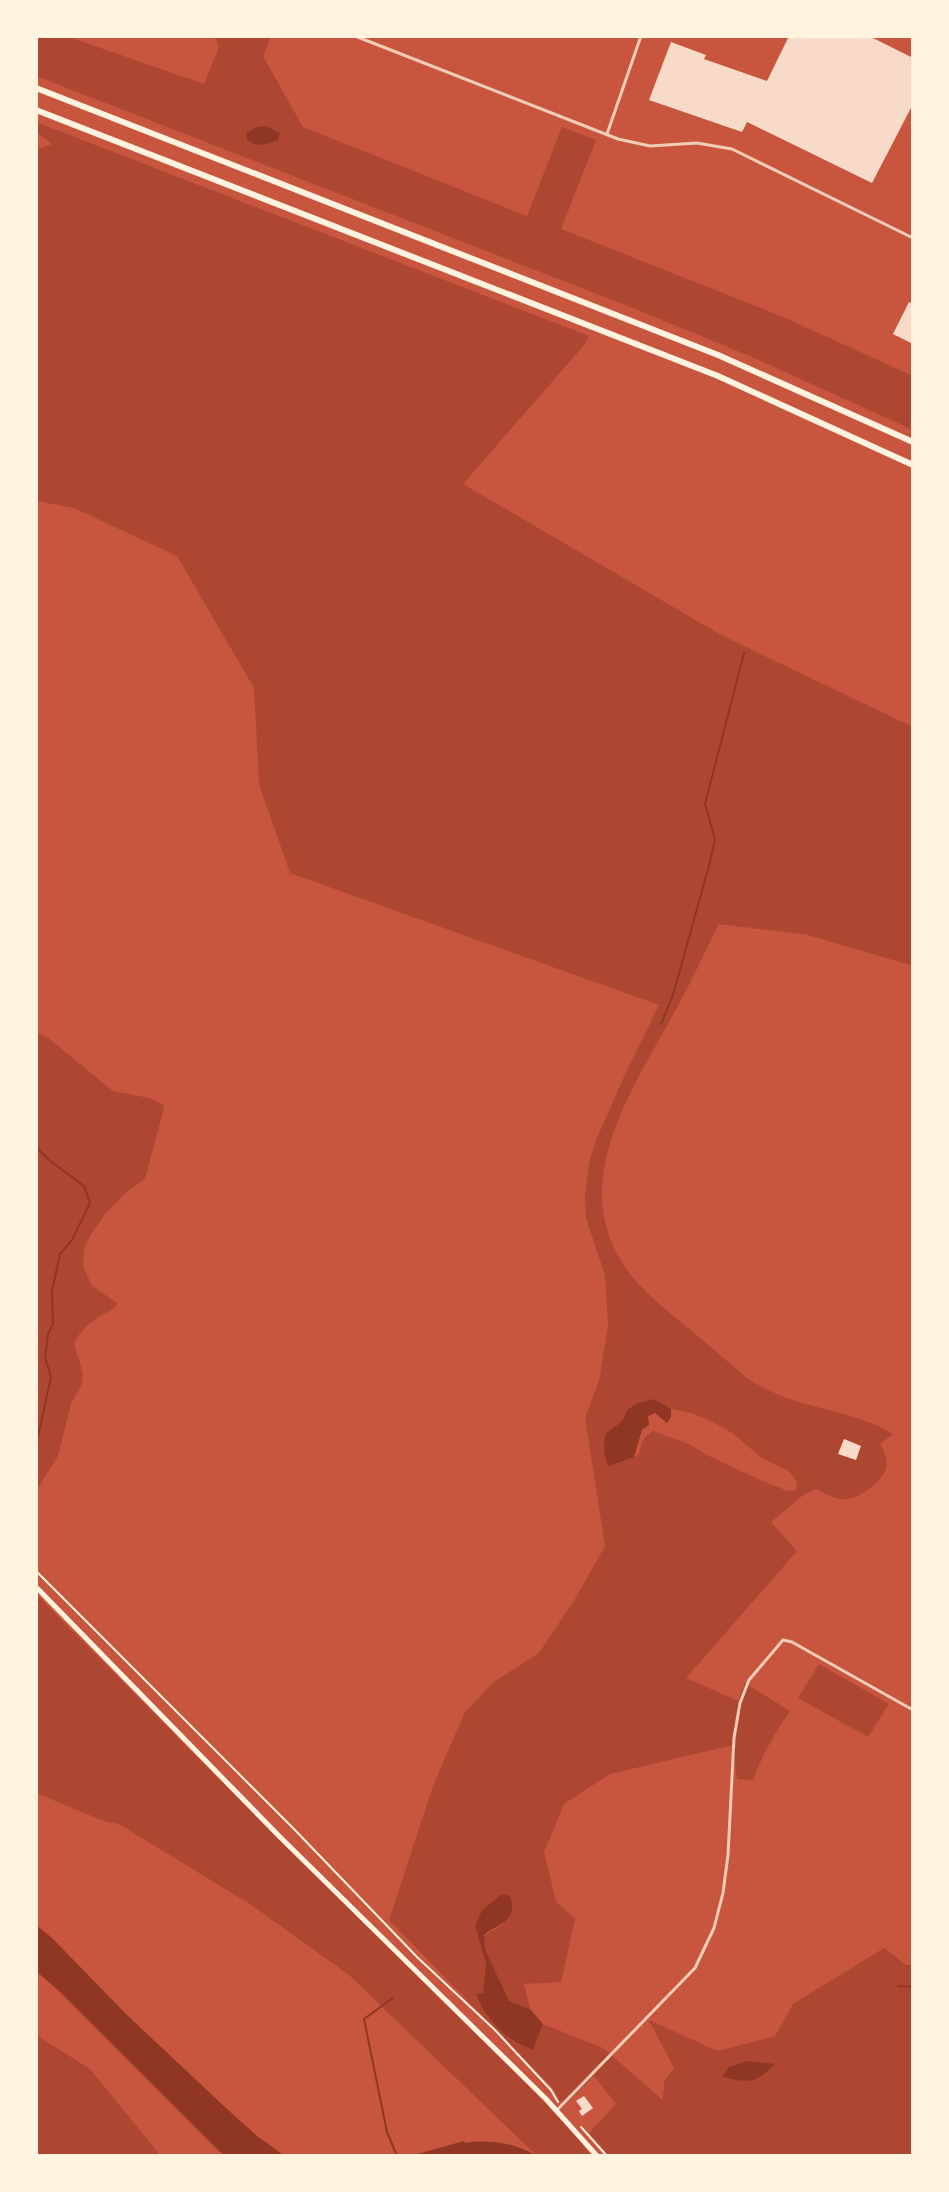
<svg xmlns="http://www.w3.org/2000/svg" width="949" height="2192" font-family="Quicksand,sans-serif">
<rect width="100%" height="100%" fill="#c8553d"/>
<path fill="#ae4732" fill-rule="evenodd" d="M36,36H66L204,84L219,47L215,36H271L263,56L303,127L527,216L562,127L596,140L561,229L781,316L913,376V430L752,357L628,306L36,76Z
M36,122L589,336L585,344L463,484L721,635L913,727V966L808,935L719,924C704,953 691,983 675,1011C632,1091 563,1186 630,1274C646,1295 667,1310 687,1327C707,1344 727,1361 747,1378C758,1385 769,1391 781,1396C818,1410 858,1413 893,1434L880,1444C892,1464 887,1475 870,1488C861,1495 852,1500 840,1499C832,1498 823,1492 815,1489L802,1496L771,1522L797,1551L686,1678L738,1701L745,1683L790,1711C775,1733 762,1755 753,1780L737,1779L733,1745L610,1774L564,1804L544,1852L556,1901L575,1919L561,1982L524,1984L530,2009L509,2001L485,1949L484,1936L503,1924L502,1894L482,1910L475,1926L486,1963L483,1993L477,1994C492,2019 504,2040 533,2050L543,2024L603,2048L663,2100L664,2082L674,2068L649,2020L718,2051L775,2036L793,2004L884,1948L906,1965H913V2156H609L589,2133L616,2104L594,2076L563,2106L553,2088L389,1920L433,1786L465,1712L495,1681L539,1653L575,1599L605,1546L585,1418L599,1381L608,1325L605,1275L586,1218L585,1195L589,1163L596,1140L628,1068L659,1005L290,873L259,784L254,688L177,556L74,508L36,501V150L52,144L36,132ZM654,1399L671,1409L691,1413L709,1420L732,1433L762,1458L789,1471L797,1482L796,1490L788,1491L760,1480L707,1455L691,1445L653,1431C643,1437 641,1443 639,1454L634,1457L606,1433L617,1425L623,1419L627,1410L637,1403Z
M36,1032L47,1037L113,1091L149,1098L162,1104L164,1108L145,1179L124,1194L105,1214L90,1236L84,1249L83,1266L92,1286L117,1303L116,1307C100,1316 82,1326 74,1343L83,1374L82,1384L71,1404L58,1456L36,1491Z
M36,1594L204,1764L527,2085L575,2134L591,2156H537L349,1975L253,1906L119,1824L106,1822L36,1793Z
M819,1664L889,1704L868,1737L798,1698Z
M36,2035L90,2069L161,2156H36Z"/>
<path fill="#8f3625" d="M266,126L280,133L278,140C267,145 256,148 247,139L246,133L257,127Z
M654,1399L671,1409V1417L667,1423L655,1413L648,1416L649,1425L642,1430L634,1457L609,1466C603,1456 603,1443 606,1433L617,1425L623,1419L627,1410L637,1403Z
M502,1894L510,1896C518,1922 500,1922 484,1935L485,1949L509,2001L530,2009L543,2024L533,2050C507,2041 486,2020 476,1994L483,1993L486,1963L475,1926L482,1910Z
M36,1925L51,1937L126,2014L227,2109L257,2136L285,2156H227L220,2152L59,1991L36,1971Z
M748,2061L775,2064C755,2084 749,2083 722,2077L729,2067Z
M464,2141L465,2143C491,2139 514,2143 537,2156H410Z"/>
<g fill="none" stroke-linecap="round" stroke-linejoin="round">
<path stroke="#8f3625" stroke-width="2" d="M661,1024L673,995L710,862L715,839L705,804L744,653
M36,1147L49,1160L84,1186L90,1203L72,1240L60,1254L52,1291L53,1324L48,1334L45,1357L51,1377L36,1446
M898,1986L913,1987
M393,1998L364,2019L387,2132L397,2156"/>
</g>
<path fill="#f7dbc8" d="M789,36H869L913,58V104L872,183L747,122L742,132L649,100L671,42L706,55L704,59L767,81Z
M909,302L913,304V344L893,334Z
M844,1439L861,1446L856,1460L838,1454Z
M584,2096L593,2108L582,2116L579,2111L582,2109L576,2101Z"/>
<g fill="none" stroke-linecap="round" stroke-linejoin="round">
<path stroke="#fff3e0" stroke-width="2" d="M36,1571L293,1828L417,1957L495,2030L551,2090L558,2102
M581,2127L607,2156"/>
<path stroke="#f1ccb7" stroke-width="3" d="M355,36L618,139L650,146L697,143L732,149L913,238
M607,134L641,36
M557,2110L695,1968L714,1928L723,1893L728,1855L734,1738L740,1703L749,1680L783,1640L792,1642L913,1710"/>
<path stroke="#fff3e0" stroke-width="5" d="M36,1587L280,1837L546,2099L597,2156"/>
<path stroke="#fff3e0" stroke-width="6" d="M36,88L718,355L913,442
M36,110L718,376L913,465"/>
</g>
<rect width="949" height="2192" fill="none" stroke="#fff3e0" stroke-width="76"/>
</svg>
